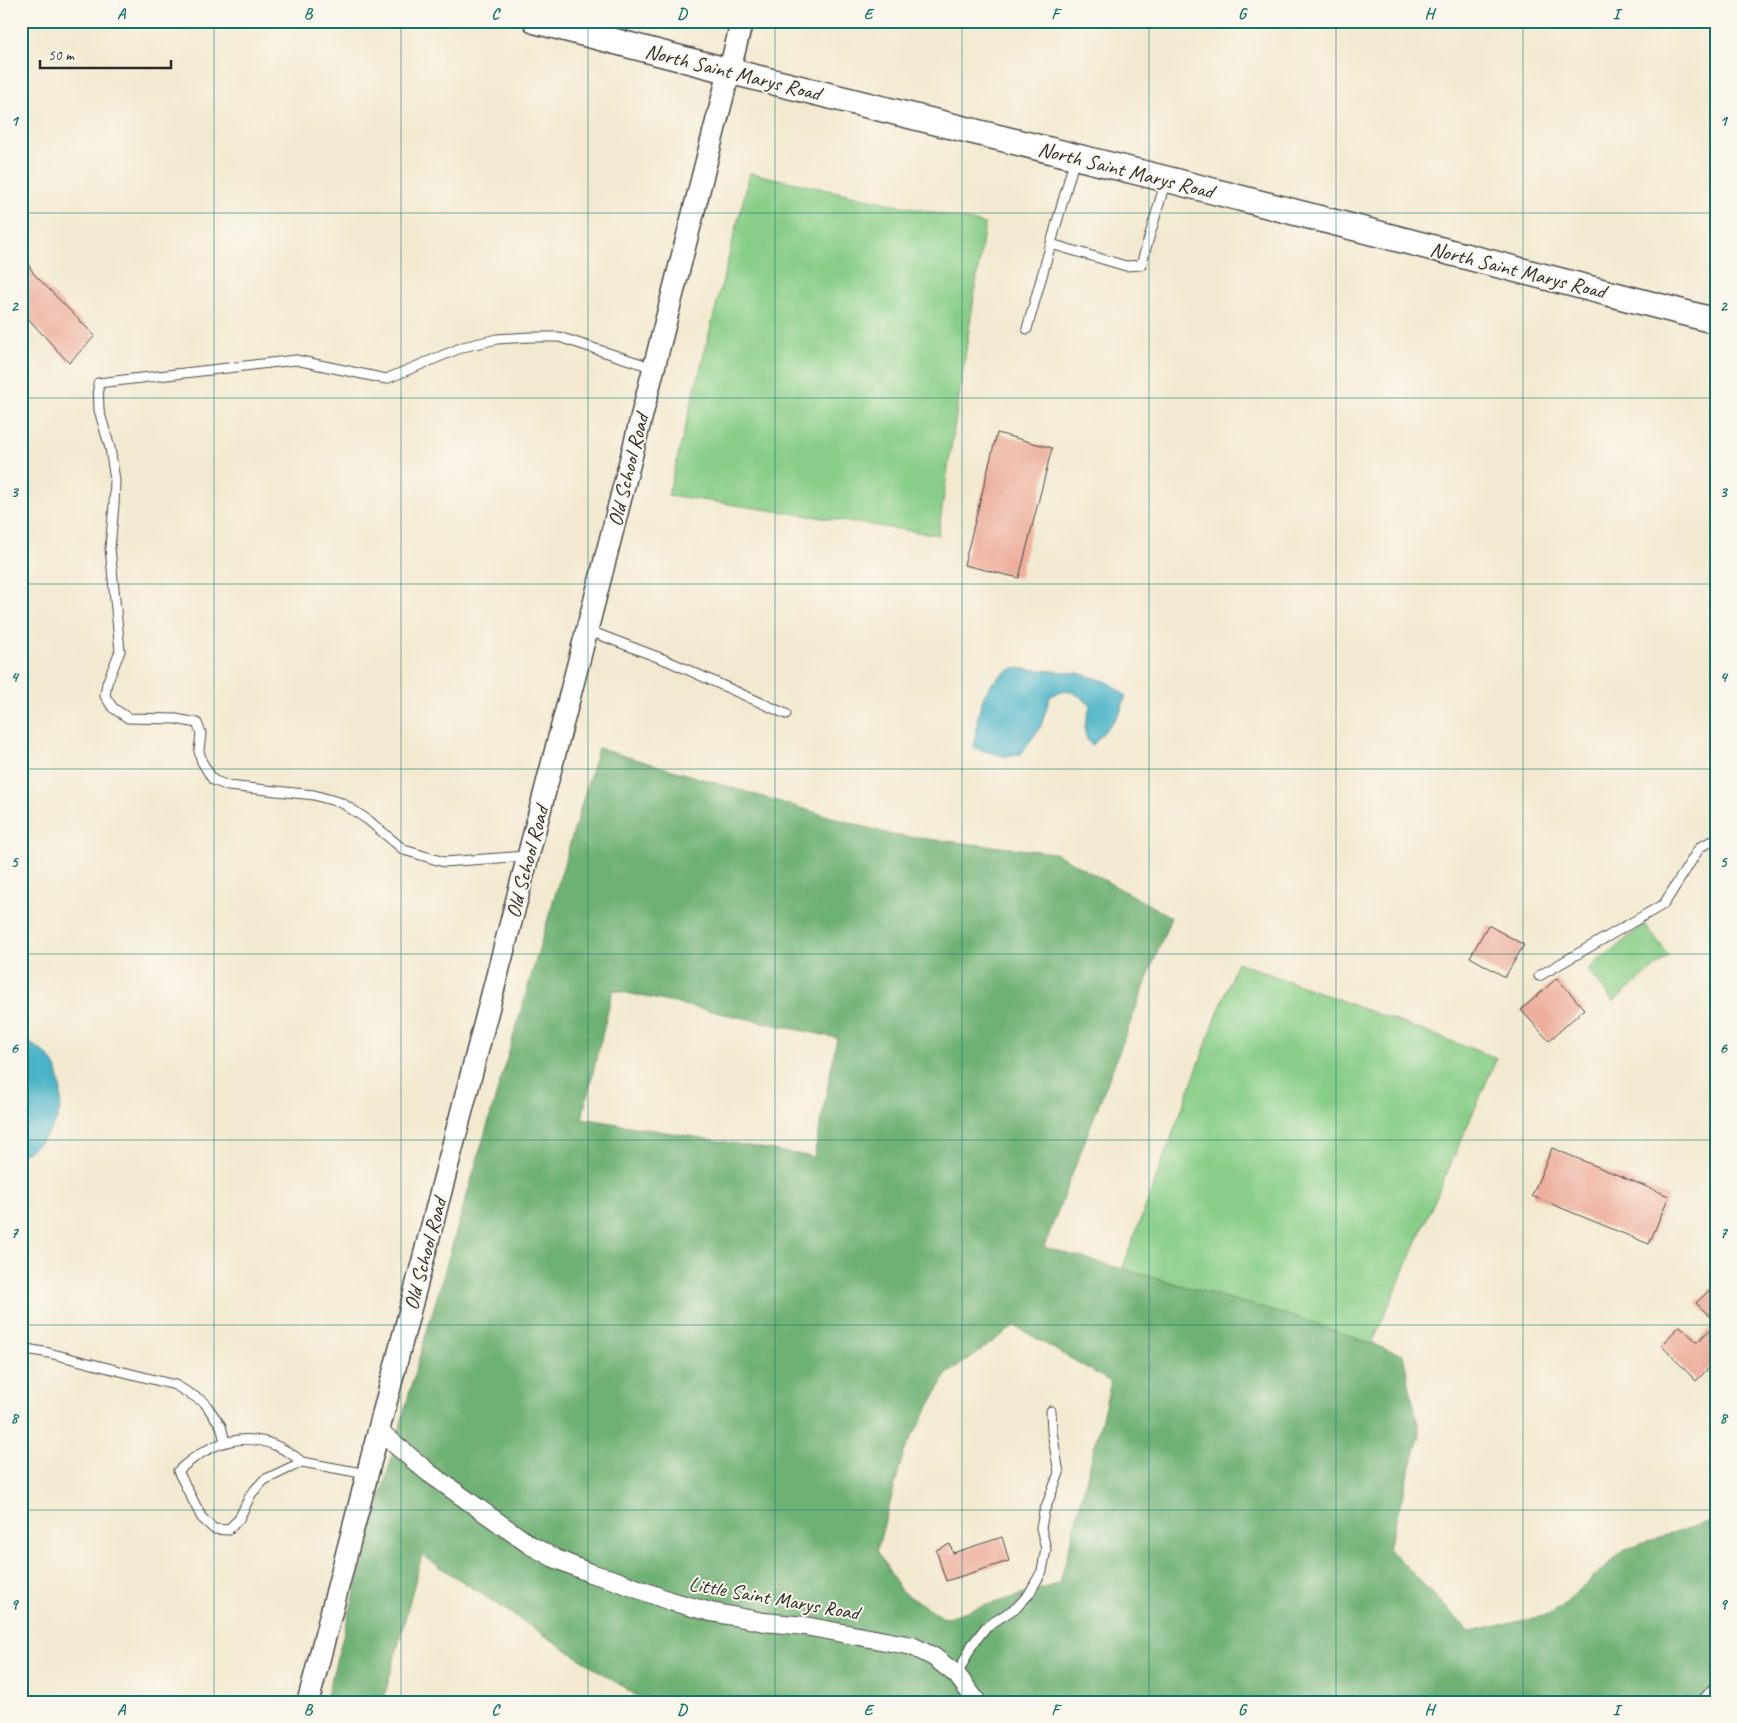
<svg xmlns="http://www.w3.org/2000/svg" width="1737" height="1723" font-family="Caveat,sans-serif">
<rect width="100%" height="100%" fill="#fbf7ec"/>
<filter id="ink" filterUnits="userSpaceOnUse"><feTurbulence type="fractalNoise" baseFrequency=".02" numOctaves="2"/><feDisplacementMap in="SourceGraphic" scale="10" xChannelSelector="R" yChannelSelector="G"/><feConvolveMatrix kernelMatrix="1 2 1 2 8 2 1 2 1" color-interpolation-filters="sRGB"/></filter>
<filter id="wash" filterUnits="userSpaceOnUse"><feTurbulence type="fractalNoise" baseFrequency=".0096" numOctaves="4" result="noise"/><feDisplacementMap in="SourceGraphic" scale="20" xChannelSelector="R" yChannelSelector="G"/><feGaussianBlur stdDeviation="1.12" result="paint"/><feColorMatrix in="noise" values="0 0 0 0 0 0 0 0 0 0 0 0 0 0 0 0 0 1.4 0 .05"/><feComposite in="paint" operator="in"/></filter>
<g filter="url(#wash)">
<rect width="100%" height="100%" fill="#f3e9d0"/>
<path fill="#88ce88" stroke="#5a7c5a" d="M750,173L985,224L938,535L668,495Z
M1645,924L1669,956L1613,1002L1588,969Z
M1237,962L1497,1058L1372,1344L1298,1318L1122,1269Z"/>
<path fill="#6eb174" stroke="#4c6e50" fill-rule="evenodd" d="M598,748L892,835L1055,853L1171,917L1044,1247L1298,1318L1403,1355L1420,1434L1388,1548L1470,1632L1552,1614L1626,1549L1716,1519V1702H646L422,1555L383,1702H325L415,1372ZM613,990L837,1038L814,1157L582,1118ZM1015,1326L1111,1382L1060,1583L944,1618L901,1591L877,1550L904,1452L946,1375Z"/>
<path fill="#49b3c7" stroke="#3a6f79" d="M1014,668L1079,673L1108,682L1126,696L1120,713L1092,746C1079,732 1087,721 1090,705C1077,693 1067,686 1050,697L1041,726L1021,754L1007,757L974,748C976,725 978,695 997,678C1001,674 1008,671 1014,668Z
M21,1039C34,1045 47,1052 55,1065C57,1068 58,1075 59,1079C67,1114 52,1139 21,1155Z"/>
<g id="blocks">
<path fill="#edae9d" d="M21,252L34,274L95,336L69,363L21,311Z
M997,433L1052,448L1019,578L964,565Z
M1488,925L1524,945L1505,977L1470,957Z
M1557,978L1584,1009L1549,1041L1521,1010Z
M1552,1148L1669,1196L1649,1244L1532,1196Z
M1716,1284V1322L1696,1303Z
M1716,1324V1361L1696,1381L1661,1345L1680,1326L1697,1342Z
M1002,1537L1009,1561L946,1581L936,1550L950,1544L953,1553Z"/>
</g>
</g>
<g filter="url(#ink)">
<use href="#blocks" fill-opacity="0" stroke="#494844" stroke-width="1"/>
<g fill="none" stroke-linecap="round" stroke-linejoin="round">
<defs>
<path id="service" d="M1051,244L1126,266L1141,265L1166,180
M1027,329L1075,158
M587,630L668,661L786,714
M527,856L444,862L404,850L368,820L342,803L314,795L228,786L213,780L202,762L199,751L201,733L197,723L176,719L128,718L113,708L105,696L107,683L120,651L110,548L114,505L115,480L110,448L99,410L98,383L296,360L386,379L463,347L497,339L530,337H559L654,368
M1539,976L1664,904L1700,847L1716,839
M21,1348L49,1353L175,1385L204,1402L221,1426L225,1442
M302,1462C260,1427 217,1435 178,1471L202,1518L214,1529L228,1530L239,1519L251,1494L264,1480L302,1462L367,1474
M957,1675L972,1645L986,1627L1017,1607L1029,1594L1042,1571L1046,1549L1041,1528L1044,1512L1059,1473L1052,1432L1051,1411"/>
<path id="minor" d="M379,1431L429,1473L530,1545L554,1558L590,1573L614,1580L670,1601L711,1612L764,1622L805,1626L912,1646L934,1657L957,1675L977,1702
M1707,1702L1716,1692"/>
<path id="tertiary" d="M308,1702L602,572L742,21"/>
<path id="secondary" d="M536,21L729,71L1174,181L1716,321"/>
</defs>
<use href="#service" stroke="#494844" stroke-width="11"/>
<use href="#minor" stroke="#494844" stroke-width="20"/>
<use href="#tertiary" stroke="#494844" stroke-width="24"/>
<use href="#secondary" stroke="#494844" stroke-width="28"/>
<use href="#service" stroke="#fff" stroke-width="9"/>
<use href="#minor" stroke="#fff" stroke-width="18"/>
<use href="#tertiary" stroke="#fff" stroke-width="21"/>
<use href="#secondary" stroke="#fff" stroke-width="25"/>
</g>
</g>
<path fill="none" stroke="#0f766e" stroke-width="1" stroke-opacity="0.55" d="M214,21V1702M401,21V1702M588,21V1702M775,21V1702M962,21V1702M1149,21V1702M1336,21V1702M1523,21V1702M21,213H1716M21,398H1716M21,584H1716M21,769H1716M21,954H1716M21,1140H1716M21,1325H1716M21,1510H1716"/>
<g text-anchor="middle" stroke-width="4" stroke-linejoin="round" paint-order="stroke">
<g font-size="21" fill="#2b2b2b" stroke="#fbf7ec">
<text transform="translate(733 72) rotate(14)" y="7">North Saint Marys Road</text>
<text transform="translate(1126 170) rotate(14)" y="7">North Saint Marys Road</text>
<text transform="translate(1518 270) rotate(14)" y="7">North Saint Marys Road</text>
<text transform="translate(628 470) rotate(-76)" y="7">Old School Road</text>
<text transform="translate(527 862) rotate(-75)" y="7">Old School Road</text>
<text transform="translate(425 1254) rotate(-75)" y="7">Old School Road</text>
<text transform="translate(774 1598) rotate(10)" y="7">Little Saint Marys Road</text>
</g>
</g>
<rect width="1737" height="1723" fill="none" stroke="#fbf7ec" stroke-width="55"/>
<path d="M40 60v8h131v-8" fill="none" stroke="#2b2b2b" stroke-width="2.5"/>
<text x="48" y="60" font-size="15" fill="#2b2b2b" stroke="#fbf7ec" stroke-width="4" paint-order="stroke">50 m</text>
<rect x="28" y="28" width="1682" height="1668" fill="none" stroke="#0f766e" stroke-width="2"/>
<g font-size="16" text-anchor="middle" font-weight="bold" fill="#0f766e">
<text x="121" y="19">A</text>
<text x="308" y="19">B</text>
<text x="495" y="19">C</text>
<text x="682" y="19">D</text>
<text x="868" y="19">E</text>
<text x="1055" y="19">F</text>
<text x="1242" y="19">G</text>
<text x="1429" y="19">H</text>
<text x="1616" y="19">I</text>
<text x="14" y="126">1</text>
<text x="1723" y="126">1</text>
<text x="14" y="311">2</text>
<text x="1723" y="311">2</text>
<text x="14" y="497">3</text>
<text x="1723" y="497">3</text>
<text x="14" y="682">4</text>
<text x="1723" y="682">4</text>
<text x="14" y="867">5</text>
<text x="1723" y="867">5</text>
<text x="14" y="1053">6</text>
<text x="1723" y="1053">6</text>
<text x="14" y="1238">7</text>
<text x="1723" y="1238">7</text>
<text x="14" y="1423">8</text>
<text x="1723" y="1423">8</text>
<text x="14" y="1609">9</text>
<text x="1723" y="1609">9</text>
<text x="121" y="1715">A</text>
<text x="308" y="1715">B</text>
<text x="495" y="1715">C</text>
<text x="682" y="1715">D</text>
<text x="868" y="1715">E</text>
<text x="1055" y="1715">F</text>
<text x="1242" y="1715">G</text>
<text x="1429" y="1715">H</text>
<text x="1616" y="1715">I</text>
</g>
</svg>
